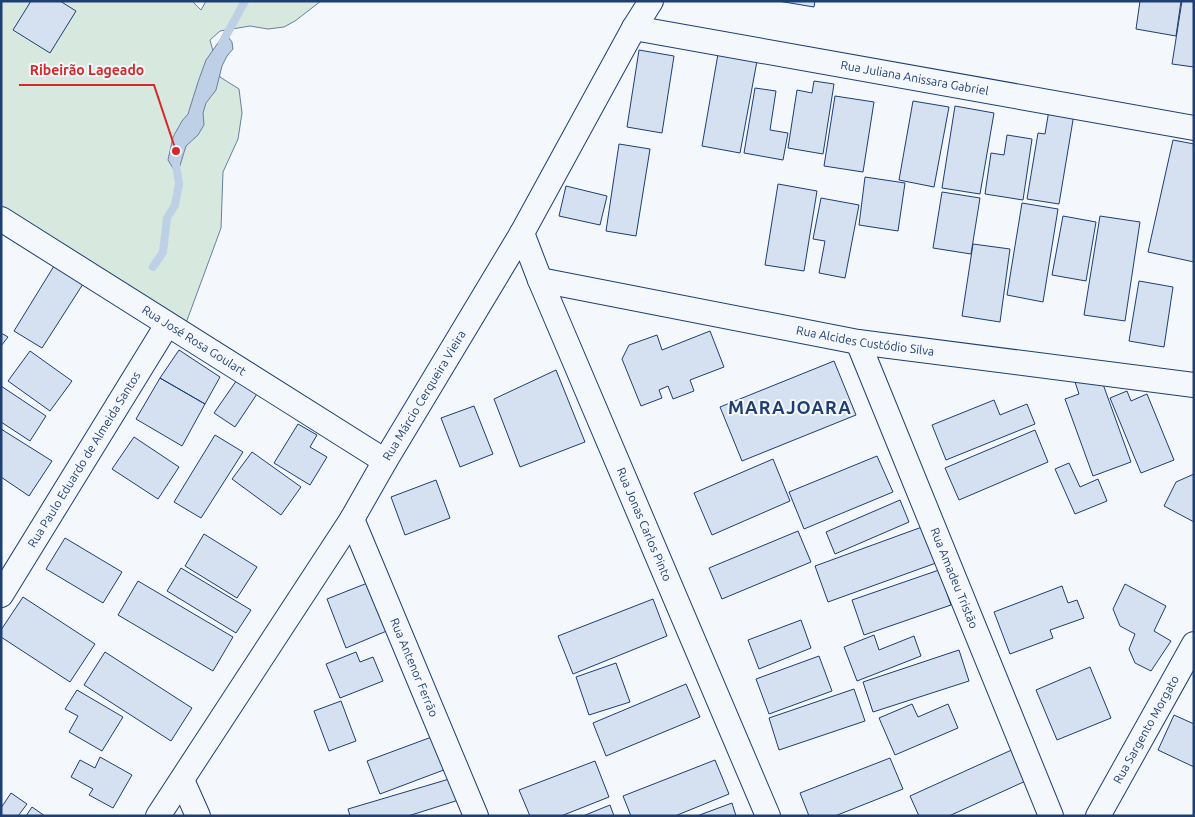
<svg xmlns="http://www.w3.org/2000/svg" width="1195" height="817" font-family="Ubuntu,sans-serif">
<rect width="100%" height="100%" fill="#f4f7fb"/>
<path fill="#d7e8df" stroke="#687fa3" d="M1,1H192L201,10L206,1H321L295,21L284,27L268,29L250,26L220,31L210,40L220,77L239,89L242,113L238,139L223,172L221,228L182,334L1,219Z"/>
<path fill="#bed0e5" stroke="#687fa3" d="M225,33L232,42L233,49L227,56L222,66L216,90L206,103L203,113L204,125L198,135L186,146L177,175L168,160L173,137L182,121L188,114L198,82L206,60Z"/>
<g fill="none" stroke-linecap="round" stroke-linejoin="round">
<path stroke="#bed0e5" stroke-width="8" d="M222,43L245,1
M153,267L163,252L167,218L175,205L179,184L176,165"/>
</g>
<path fill="#d5e0f0" stroke="#1d3f73" d="M31,1H60L76,11L50,53L13,30Z
M778,1H815L814,7Z
M1140,1H1181L1176,36L1136,29Z
M1182,1H1194V67L1172,64Z
M639,50L674,56L662,133L627,127Z
M718,54L757,61L740,153L702,146Z
M814,81L834,84L823,154L788,148L797,90L812,93Z
M755,88L776,91L770,130L788,133L783,160L744,153Z
M835,96L874,102L863,172L824,166Z
M913,101L949,107L934,187L899,180Z
M955,106L994,113L980,194L942,188Z
M1049,110L1074,114L1059,204L1027,199L1038,133L1045,134Z
M1007,135L1032,139L1023,200L985,194L991,153L1004,155Z
M1173,140L1194,144V262L1148,252Z
M619,144L650,149L636,236L606,231Z
M865,177L905,183L898,231L859,225Z
M778,184L817,191L804,271L765,265Z
M566,186L607,196L600,225L559,216Z
M942,192L980,198L971,254L933,248Z
M821,198L859,205L845,278L819,273L825,241L813,239Z
M1022,203L1058,209L1043,302L1007,295Z
M1063,216L1096,222L1086,281L1052,275Z
M1100,216L1140,222L1125,321L1084,315Z
M973,244L1010,249L1000,322L962,316Z
M54,266L83,284L42,348L14,331Z
M1139,281L1173,287L1164,347L1129,341Z
M710,331L724,367L690,380L694,391L673,399L668,386L659,390L662,398L641,406L622,359L629,345L657,335L662,350Z
M1,333L8,337L1,346Z
M179,350L220,377L205,404L160,378Z
M30,351L72,381L50,411L8,381Z
M834,361L856,415L742,461L720,407Z
M556,370L585,442L520,467L494,399Z
M1099,373L1131,462L1093,476L1065,399L1079,394L1075,382Z
M239,377L259,391L235,427L214,413Z
M160,378L205,404L182,446L136,419Z
M1,386L46,416L30,441L1,422Z
M1127,391L1131,401L1147,394L1174,460L1141,473L1110,398Z
M994,400L1000,415L1027,404L1035,424L946,460L932,425Z
M474,406L493,454L460,467L441,418Z
M298,424L317,435L310,447L327,457L310,485L274,463Z
M1,429L52,461L29,496L1,477Z
M1035,430L1048,462L959,500L945,468Z
M215,435L243,452L201,518L174,502Z
M134,437L179,467L158,499L112,469Z
M252,452L301,487L281,515L232,479Z
M877,456L893,492L804,529L789,492Z
M773,459L790,501L712,535L694,493Z
M1069,463L1080,487L1098,479L1107,501L1075,514L1055,469Z
M1194,474V522L1164,506L1176,482Z
M436,480L450,518L405,535L391,497Z
M900,500L909,522L835,554L826,532Z
M922,527L936,563L828,602L815,566Z
M798,531L811,562L722,599L709,568Z
M204,534L257,567L237,598L185,566Z
M65,538L122,572L103,603L46,569Z
M181,568L251,610L236,633L167,591Z
M939,570L951,605L864,635L852,600Z
M138,581L233,637L213,671L118,615Z
M370,582L389,630L346,648L327,599Z
M1125,584L1166,606L1154,631L1171,641L1151,671L1135,663L1129,649L1135,634L1120,626L1113,609Z
M1062,586L1068,603L1077,600L1084,618L1050,630L1053,638L1010,654L994,612Z
M23,597L95,644L70,682L1,637V630Z
M653,599L667,636L573,674L558,636Z
M801,620L811,648L759,669L748,640Z
M874,635L879,650L914,636L921,656L857,681L844,647Z
M959,650L969,681L873,712L863,682Z
M105,652L192,708L171,741L84,685Z
M356,652L360,662L373,657L383,681L340,698L326,664Z
M819,656L832,691L769,714L756,679Z
M616,663L630,702L589,715L576,677Z
M1090,667L1111,718L1057,740L1036,690Z
M686,684L700,717L606,756L593,723Z
M854,689L865,721L779,750L769,718Z
M77,690L123,717L102,751L69,732L78,716L65,709Z
M341,701L356,741L329,751L314,711Z
M912,704L918,717L948,704L958,728L895,755L879,718Z
M1174,715L1194,724V767L1158,750Z
M437,735L449,768L380,794L367,761Z
M1016,748L1030,779L949,816H919L910,796Z
M100,757L132,775L113,808L89,795L93,789L71,777L80,760L95,768Z
M890,758L903,789L835,816H809L800,793Z
M715,760L729,794L675,816H631L623,796Z
M595,761L609,797L561,816H530L519,790Z
M456,777L462,799L408,816H350L348,809Z
M11,793L27,804L18,816H1V808Z
M732,803L736,816H697Z
M610,805L614,816H583Z
M32,807L45,816H26Z"/>
<g fill="none" stroke-linecap="round" stroke-linejoin="round">
<defs>
<g id="street">
<path id="s1" d="M634,28L1194,128"/>
<path id="s2" d="M1,219L385,461"/>
<path id="s3" d="M522,233L540,280L768,816"/>
<path id="s4" d="M540,280L858,342L1194,385"/>
<path id="s5" d="M858,342L1051,816"/>
<path id="s6" d="M352,519L476,816"/>
<path id="s7" d="M1,595L167,325"/>
<path d="M182,780L198,816"/>
<path id="s8" d="M158,816L352,519L385,461L522,233L634,28L651,1"/>
<path id="s9" d="M1098,816L1194,644"/>
</g>
</defs>
<use href="#street" stroke="#1d3f73" stroke-width="26"/>
<use href="#street" stroke="#f4f7fb" stroke-width="24"/>
</g>
<g text-anchor="middle" stroke-width="4" stroke-linejoin="round" paint-order="stroke">
<g font-size="12" fill="#1d3f73" stroke="#f4f7fb">
<text dy="4" stroke="none"><textPath href="#s1" startOffset="285">Rua Juliana Anissara Gabriel</textPath></text>
<text dy="4" stroke="none"><textPath href="#s2" startOffset="228">Rua José Rosa Goulart</textPath></text>
<text dy="4" stroke="none"><textPath href="#s4" startOffset="331">Rua Alcides Custódio Silva</textPath></text>
<text dy="4" stroke="none"><textPath href="#s8" startOffset="498">Rua Márcio Cerqueira Vieira</textPath></text>
<text dy="4" stroke="none"><textPath href="#s7" startOffset="159">Rua Paulo Eduardo de Almeida Santos</textPath></text>
<text dy="4" stroke="none"><textPath href="#s3" startOffset="316">Rua Jonas Carlos Pinto</textPath></text>
<text dy="4" stroke="none"><textPath href="#s5" startOffset="255">Rua Amadeu Tristão</textPath></text>
<text dy="4" stroke="none"><textPath href="#s6" startOffset="161">Rua Antenor Ferrão</textPath></text>
<text dy="4" stroke="none"><textPath href="#s9" startOffset="99">Rua Sargento Morgato</textPath></text>
</g>
<g font-size="18" font-weight="bold" letter-spacing="1" fill="#1d3f73" stroke="#f4f7fb">
<text x="790" y="414">MARAJOARA</text>
</g>
</g>
<path fill="none" stroke="#d62828" stroke-width="2" d="M176 151L154 85H19"/>
<circle fill="#d62828" stroke="#f4f7fb" stroke-width="2" cx="176" cy="151" r="5"/>
<g font-size="14" text-anchor="middle" font-weight="bold" fill="#d62828" stroke="#f4f7fb" stroke-width="4" stroke-linejoin="round" paint-order="stroke">
<text x="87" y="75">Ribeirão Lageado</text>
</g>
<rect width="1195" height="817" fill="none" stroke="#1d3f73" stroke-width="5"/>
</svg>
